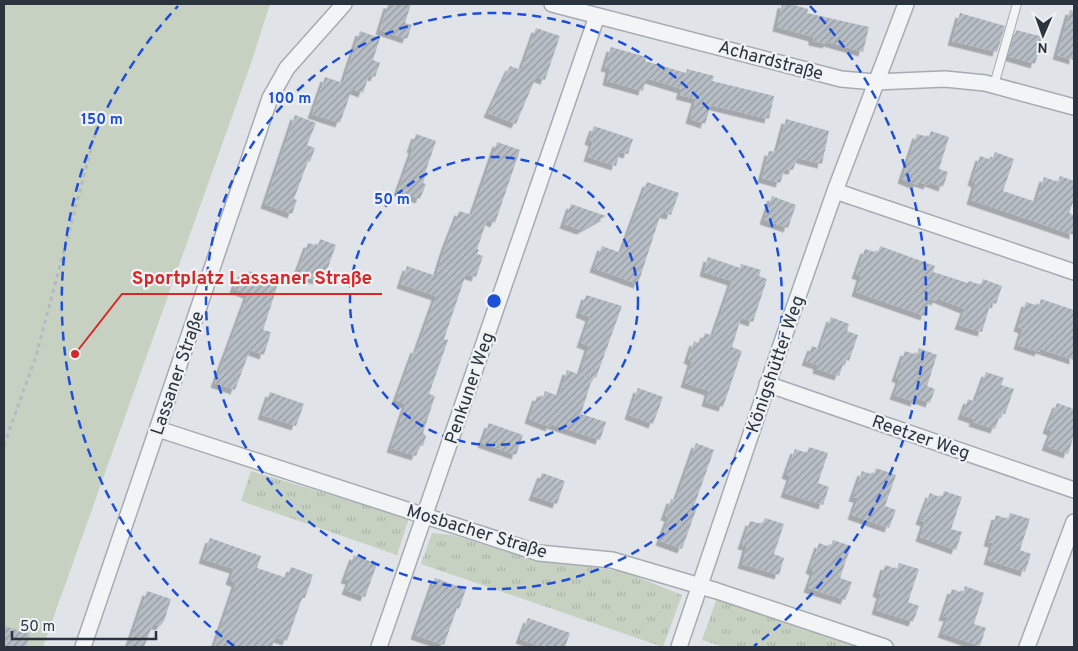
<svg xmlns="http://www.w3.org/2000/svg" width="1078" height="651" font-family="Overpass,sans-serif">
<defs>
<pattern id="grass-tufts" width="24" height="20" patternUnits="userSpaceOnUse" patternTransform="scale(1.25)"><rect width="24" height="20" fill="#c7d1c2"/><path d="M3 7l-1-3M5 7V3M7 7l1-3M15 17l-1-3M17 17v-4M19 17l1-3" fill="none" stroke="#abb4a8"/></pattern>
<pattern id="building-hatch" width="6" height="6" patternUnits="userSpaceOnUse" patternTransform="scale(1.25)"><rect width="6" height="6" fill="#b7bdc4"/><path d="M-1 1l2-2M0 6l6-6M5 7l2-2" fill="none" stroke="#959aa1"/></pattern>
<filter id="shadow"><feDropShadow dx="-4.5" dy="4.5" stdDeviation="0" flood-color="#0004"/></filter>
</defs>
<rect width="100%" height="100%" fill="#e0e4e8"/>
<path fill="url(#grass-tufts)" d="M251,471L409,518L397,555L241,501Z
M432,533L452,535L527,557L625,572L682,595L663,647L421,564Z
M717,598L867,647H724L702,640Z"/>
<path fill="#c7d1c2" d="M4,4H270L250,66L43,647H4Z"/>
<path fill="url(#building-hatch)" filter="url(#shadow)" d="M388,4H411L405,23L412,25L407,39L380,30Z
M782,4H790L808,9L807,13L869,27L863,52L828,42L827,44L813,41V37L777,27Z
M1070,10L1074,11V60L1057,55Z
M960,13L1005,26L997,52L952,41Z
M536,28L560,36L545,80L536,77L516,124L488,113L510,66L521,70Z
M1016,30L1043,37L1035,64L1008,56Z
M360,31L380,38L373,60L380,63L375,77L369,75L363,93L352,89L340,123L312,114L325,77L343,83Z
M611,47L646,57L645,61L686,73L687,69L714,76L712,81L774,96L769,119L711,105L705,124L690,119L696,99L680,95L682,89L646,78L643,91L607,81L610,68L605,67Z
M295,115L316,123L307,145L315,148L310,162L308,161L294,199L297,200L292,214L265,204Z
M786,119L829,131L822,164L797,158L793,170L785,169L780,183L762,178L769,151L777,152Z
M594,126L633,139L628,154L620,152L616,166L588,157L593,142L589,140Z
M931,131L949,137L939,169L948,172L943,187L929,182L928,185L918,182L917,185L902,179L917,134L929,137Z
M416,134L436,141L425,173L426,174L423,183L426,184L420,199L398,191L413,149L411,148Z
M497,142L520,150L495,223L487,220L477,249L479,250L477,254L483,256L476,277L466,274L444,339L448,340L429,394L435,396L423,433L426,436L423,446H420L416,456L391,448L406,404L396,400L415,348L417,349L436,296L401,284L407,266L436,276L446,244L459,211L472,215Z
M995,152L1014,159L1003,191L1036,202L1044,177L1058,182L1060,176L1074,181V200L1069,213L1074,215V235L971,200L976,183L972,181L980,156L992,160Z
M647,182L679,193L671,215L661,213L638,284L594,268L602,246L621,253Z
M772,196L796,205L788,228L764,220Z
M571,204L606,216L581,230L564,224Z
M320,239L336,245L326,273L321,271L317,280L297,273L308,243L318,246Z
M880,246L935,266L933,272L968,283L969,281L981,285L983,279L1002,286L996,304L991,302L982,332L959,325L965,309L937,298L936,301L930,299L925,316L856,292L861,276L856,274L865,249L878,253Z
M708,257L740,268L741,264L761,270L759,276L767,279L753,322L741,318L732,347L742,351L723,407L706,402L709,391L685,383L692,361L688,359L694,341L701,344L705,333L713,336L732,281L704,272Z
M249,271L279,281L263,330L271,332L264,355L250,350L235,390L215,383L248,294L234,289L238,276L246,278Z
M586,295L622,306L596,378L580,374L589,346L581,343L590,317L580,313Z
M1041,299L1074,310V360L1040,349L1039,352L1018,345L1023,329L1018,327L1026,302L1039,306Z
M831,317L849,324L847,331L858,335L849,361L845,359L839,376L817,369L818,365L806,361L812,346L820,349Z
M919,348L937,355L927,386L935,389L930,403L916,398L915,402L894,395L900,379L896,377L905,351L917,355Z
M567,370L592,379L581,414L606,422L600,440L551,424L550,427L529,419L537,396L543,398L545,391L559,396Z
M986,372L1004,378L1001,385L1014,389L1005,414L1001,413L995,429L973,422L974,419L962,415L968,399L975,402Z
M638,388L663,397L653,424L629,415Z
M270,392L304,404L296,426L262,415Z
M1057,403L1074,409V435L1068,454L1046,446L1052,431L1047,429Z
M489,423L523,435L516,455L482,443Z
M696,443L714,450L694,506L697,507L682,549L660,541L669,517L665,516L671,499L676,500Z
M809,447L828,453L818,483L829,487L823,505L785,493L791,476L786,474L795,449L807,453Z
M876,468L896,475L885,506L896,510L889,528L852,515L858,498L853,497L862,471L874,475Z
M542,473L565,481L557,504L533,496Z
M944,491L962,497L951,529L962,532L956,550L920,537L925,522L920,520L930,493L942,498Z
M1010,513L1030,519L1020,550L1031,554L1025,572L988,560L993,543L988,542L996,515L1008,519Z
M765,518L784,524L774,554L784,558L779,575L742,564L747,546L742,545L750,521L762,524Z
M210,538L261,556L257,568L287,578L291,567L313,575L305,598H302L287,641L275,637L272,647H214L236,583L230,580L234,569L203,559Z
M833,540L851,546L840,578L852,582L845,600L808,588L814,571L810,569L819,543L830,547Z
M354,555L377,564L365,597L346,590L350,580L345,579Z
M899,563L919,569L908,602L919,606L913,622L876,610L881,594L877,592L885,565L897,569Z
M435,578L466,589L459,609L457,608L444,645L415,635Z
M965,586L984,593L974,624L986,628L980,646L942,633L948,617L943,616L952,589L963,593Z
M147,591L171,599L164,621L160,626L153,624L144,647H128Z
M528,618L570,633L565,647H542L520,639Z
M4,626L30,634L26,647H4Z"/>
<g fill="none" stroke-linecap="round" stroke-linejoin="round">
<defs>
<path id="lane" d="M994,85L1017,4"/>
<path id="street" d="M552,4L841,79L875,82L945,79L985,83L1074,107
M835,191L1074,272
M767,384L1074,490
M158,429L539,553L612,560L717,591L885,647
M83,647L270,98L287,68L344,4
M379,647L597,16
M679,647L782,342L835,191L906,4
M1027,647L1074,522"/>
</defs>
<use href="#lane" stroke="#a6abb2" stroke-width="10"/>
<use href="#street" stroke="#a6abb2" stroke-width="18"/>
<path stroke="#b6babf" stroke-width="3" stroke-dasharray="4 4" stroke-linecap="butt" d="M4,445L36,356L102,108"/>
<use href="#lane" stroke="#f2f4f6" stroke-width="8"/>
<use href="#street" stroke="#f2f4f6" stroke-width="15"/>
</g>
<g fill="none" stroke="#1d4ed8" stroke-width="2.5" stroke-dasharray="9 6">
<circle cx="494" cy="301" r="144"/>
<circle cx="494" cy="301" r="288"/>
<path d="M234 646A432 432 0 0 1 178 6M810 6A432 432 0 0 1 754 646"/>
</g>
<g text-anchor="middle" stroke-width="4.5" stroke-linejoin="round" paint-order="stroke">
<g font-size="18" fill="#2a333e" stroke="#eff2f5">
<text transform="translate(771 60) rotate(15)" y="6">Achardstraße</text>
<text transform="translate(775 364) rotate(-71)" y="6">Königshütter Weg</text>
<text transform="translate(177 373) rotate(-71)" y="6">Lassaner Straße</text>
<text transform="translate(469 388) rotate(-71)" y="6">Penkuner Weg</text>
<text transform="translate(921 437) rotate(19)" y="6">Reetzer Weg</text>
<text transform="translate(477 531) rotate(17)" y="6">Mosbacher Straße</text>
</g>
</g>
<circle cx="494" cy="301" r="8" fill="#1d4ed8" stroke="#eff2f5" stroke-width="2.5"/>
<g font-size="15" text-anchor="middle" font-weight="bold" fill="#1d4ed8" stroke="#eff2f5" stroke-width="4.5" stroke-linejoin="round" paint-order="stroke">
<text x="290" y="103">100 m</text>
<text x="102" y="124">150 m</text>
<text x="392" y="204">50 m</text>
</g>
<path fill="none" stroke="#d62828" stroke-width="2" d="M75 354L122 294H382"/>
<circle fill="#d62828" stroke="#eff2f5" stroke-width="2" cx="75" cy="354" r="5"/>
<g font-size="19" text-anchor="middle" font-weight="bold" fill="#d62828" stroke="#eff2f5" stroke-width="4.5" stroke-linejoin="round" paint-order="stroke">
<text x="252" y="284">Sportplatz Lassaner Straße</text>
</g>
<rect width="1078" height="651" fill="none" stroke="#2a333e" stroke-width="10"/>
<g transform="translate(1043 35) rotate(182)" stroke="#eff2f5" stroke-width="4" paint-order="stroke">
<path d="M0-4L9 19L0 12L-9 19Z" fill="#2a333e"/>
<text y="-8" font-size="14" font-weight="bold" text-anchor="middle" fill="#2a333e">N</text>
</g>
<path d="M12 631v8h144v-8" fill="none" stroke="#2a333e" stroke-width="2.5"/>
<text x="20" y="631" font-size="15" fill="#2a333e" stroke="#eff2f5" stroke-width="4" paint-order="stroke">50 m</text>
</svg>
